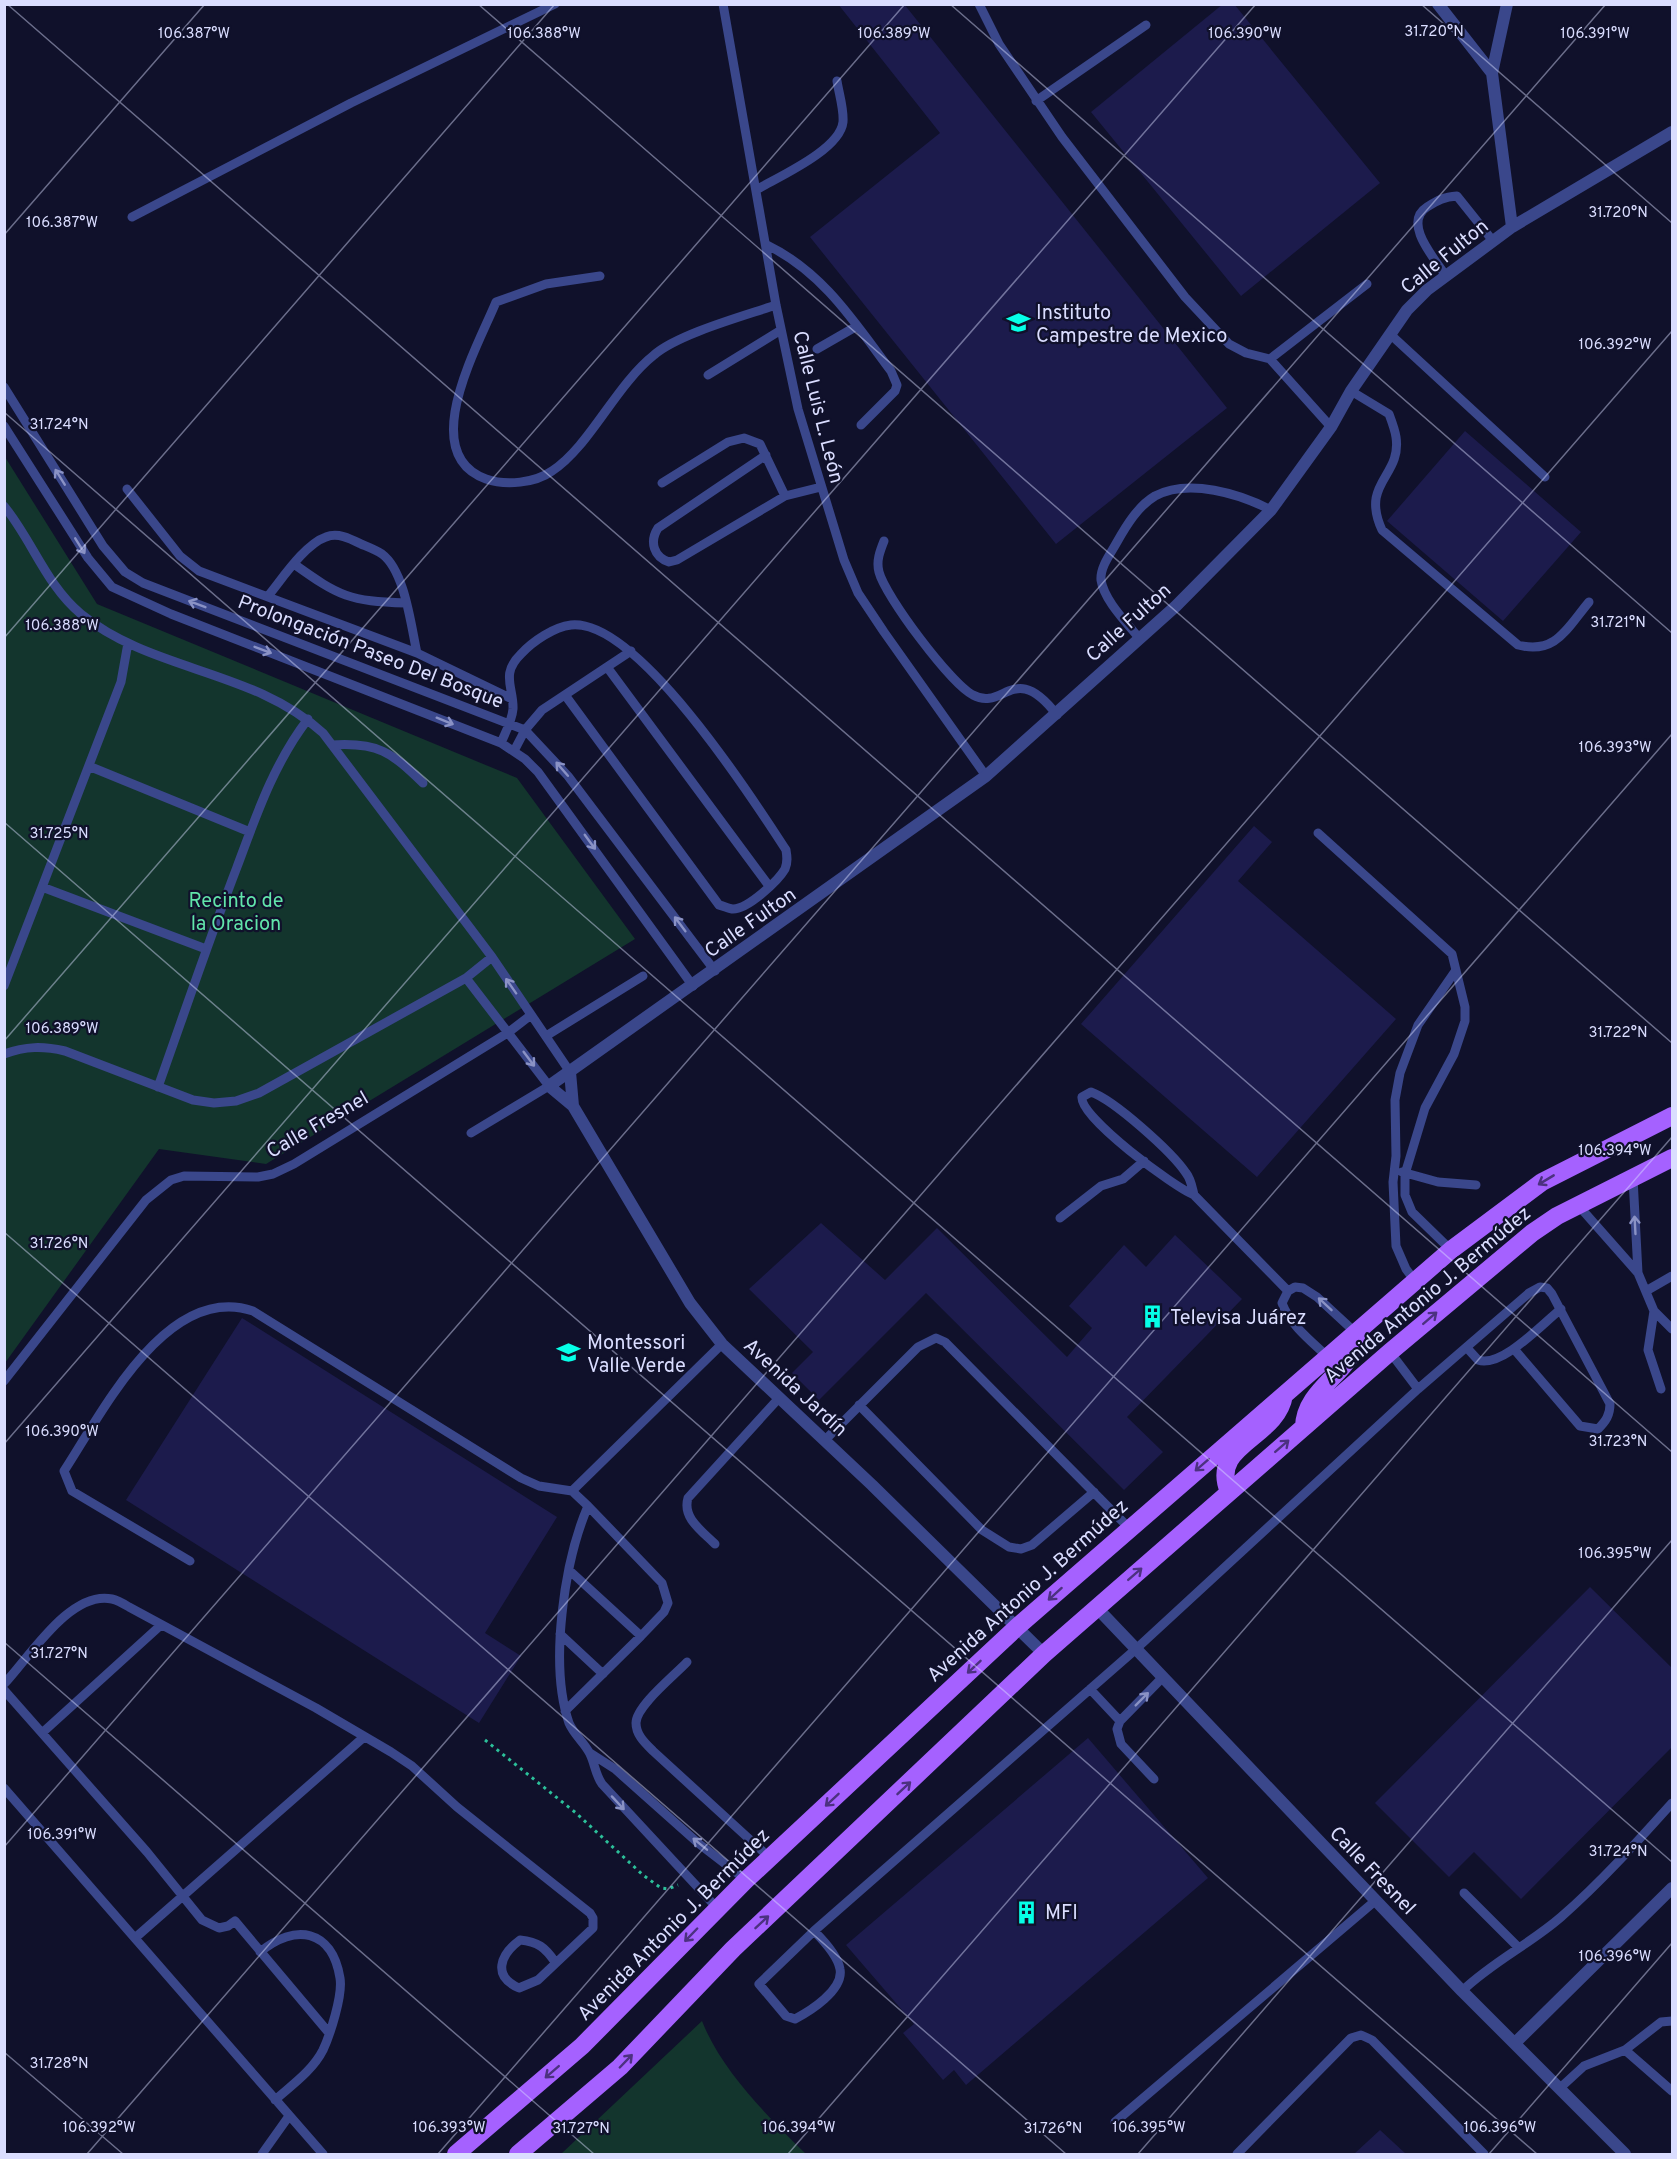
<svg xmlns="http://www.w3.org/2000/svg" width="1677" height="2159" font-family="Overpass,sans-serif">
<rect width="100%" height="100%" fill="#10112b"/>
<path fill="#13352d" d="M5,457L97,604L517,778L635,939L266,1164L159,1149L5,1363Z
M702,2021C721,2070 769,2118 806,2154H561Z"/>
<path fill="#1c1b4c" d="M838,4H904L1227,408L1056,544L810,237L940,133Z
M1223,4H1234L1380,183L1241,296L1091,112Z
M1465,431L1581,532L1503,621L1387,521Z
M1254,826L1272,842L1238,881L1396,1019L1257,1177L1081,1024Z
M821,1223L885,1280L937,1228L1067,1357L1092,1328L1069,1306L1124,1245L1146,1267L1175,1235L1242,1299L1127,1417L1163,1452L1124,1490L926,1293L819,1400L792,1373L813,1352L749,1289Z
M242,1318L557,1517L485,1633L521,1656L479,1723L126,1500Z
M1590,1587L1672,1668V1747L1521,1899L1474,1852L1449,1877L1375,1803Z
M1088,1738L1208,1878L966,2085L954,2070L943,2080L903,2033L914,2024L846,1945Z
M1380,2130L1406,2154H1354Z"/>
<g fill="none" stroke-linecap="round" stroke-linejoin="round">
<path stroke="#2cc09a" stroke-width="3" stroke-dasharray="3 4.5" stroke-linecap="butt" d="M485,1740L576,1813L643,1875L661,1888L668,1889L678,1885"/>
<path stroke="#3a478b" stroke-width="9" d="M723,4L776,305L798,409L844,560L858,593L884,632L986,776
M979,4L999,44L1062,137L1185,297L1229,344L1246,353L1270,359L1331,427
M1036,101L1146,25
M756,190C778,177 840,150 843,122C844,109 839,94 837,81
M132,217L351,103L555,4
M767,245C823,272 855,323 891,371L897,385L895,391L861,425
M600,276L546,284L496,302C478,346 416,454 486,479C506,486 535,483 552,471C590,446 615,386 654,355C678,334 744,316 776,305
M1446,276C1435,259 1402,223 1427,207C1438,200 1444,197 1457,196L1493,241
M1391,335L1545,477
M817,349L857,326
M1270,359L1367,284
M708,375L781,330
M4,387L103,546L125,572L143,583L525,730L568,776L715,971
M1351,391L1389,414C1392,422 1395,430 1396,437C1402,477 1360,482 1382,530L1518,645C1556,655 1567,628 1589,602
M4,426L88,558L112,587L171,614L501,743L525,759L538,772L693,986
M766,455L658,528C649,542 654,557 669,562L677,560L785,496L821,487
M662,483L728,442L744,438L760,444L785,496
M127,489L180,556L199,571L417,653L512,699
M4,506C32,540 46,585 81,614C152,672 253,669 323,733L492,957L570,1072
M884,541C880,551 876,561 879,572C885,596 951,684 973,695C1004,712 1014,659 1057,715
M294,564C340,597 349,601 406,603
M268,596C282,579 305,544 326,537C338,532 351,539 361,544C368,547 376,550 382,554C405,571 411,626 417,653
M1139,638C1126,622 1104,600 1101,580C1100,567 1111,553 1117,542C1126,526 1138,506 1155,496C1189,478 1240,494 1271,510
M607,667L769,886
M501,743C505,733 512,721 513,709C514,688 500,674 521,654C533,641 554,627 571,625C637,618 753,799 786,850C787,856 788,862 785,869C778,881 748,909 733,909C729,909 724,906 719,905L565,695
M332,745C378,742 391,752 423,783
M514,751L525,730L542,710L631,651
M91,767L250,832
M1318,833L1452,954L1465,1007V1021L1454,1054L1425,1108L1405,1174V1195L1412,1212L1451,1250
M42,887L206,949
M466,978L549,1086L471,1133
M4,986L121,682L128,643
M546,1036L643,976
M4,1054C26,1046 43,1046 65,1051L193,1100L214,1103L236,1101L259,1093L466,978L492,957
M158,1087C184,1014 209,940 237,867C256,816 274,763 308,719
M1402,1172L1438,1182L1476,1185
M1633,1178L1638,1273
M1194,1195C1174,1187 1079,1117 1082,1097L1091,1092C1114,1100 1172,1152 1186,1173C1191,1179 1192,1187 1194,1195L1288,1291
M1578,1205L1638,1273L1654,1311L1672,1329
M1060,1218L1101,1186L1123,1179L1144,1161
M1415,1281L1406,1269L1396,1246L1393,1182L1396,1156L1395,1100L1400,1073L1418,1025L1456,970
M1646,1291L1672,1276
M1654,1311L1648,1350L1661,1389
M1467,1348L1478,1360C1502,1368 1542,1324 1561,1309
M1328,1357C1311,1341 1290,1325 1282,1303L1288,1291L1295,1287L1303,1288L1317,1297L1356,1333
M4,1381L146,1200L171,1180L184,1176L258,1177L273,1174L294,1164L509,1032L531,1015
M1418,1389L1529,1293L1540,1287L1547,1288L1552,1294L1610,1404C1610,1415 1606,1421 1598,1429L1580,1426L1514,1349
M859,1405L982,1530L1009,1547L1021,1549L1032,1545L1094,1492
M825,1440L918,1347L936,1338L945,1342L1129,1528
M572,1491L722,1344
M715,1544C702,1531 682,1518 688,1498L779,1398
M190,1561L72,1491L64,1471C102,1413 167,1282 253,1311L521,1478L539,1486L572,1491L588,1506C564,1562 549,1665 569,1723C574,1735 585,1743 590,1754C595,1764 595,1774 602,1784L717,1908
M570,1571L641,1636
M560,1634L603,1674
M687,1662C675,1675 636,1706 636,1723C636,1735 645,1743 653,1751L770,1858
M4,1684C29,1658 70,1590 112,1599C117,1600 124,1604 129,1607L316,1708L391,1752L412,1766L457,1807L590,1913L593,1918V1928L538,1980L519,1988C492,1976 500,1955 520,1940C538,1942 545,1947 555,1962
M1090,1689L1120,1721
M4,1690L147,1852L202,1920L219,1928L228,1926L235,1921L329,2033
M565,1711L641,1636L664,1612L668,1603L662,1583L588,1506
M42,1733L161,1625
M590,1753L615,1769L698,1843L746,1880
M1154,1779L1121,1744L1117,1729L1120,1721L1163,1677
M4,1788L323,2154
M1464,1893L1519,1948
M814,1931L759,1984L786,2016L795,2019C810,2011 844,1990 840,1969C838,1957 823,1940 814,1931L1136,1649L1418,1389L1390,1352
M135,1938L364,1737
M260,1952C295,1923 332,1929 340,1978C343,1995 330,2035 323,2050C313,2070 292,2085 275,2100
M1462,1991C1492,1962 1530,1944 1561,1917C1601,1882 1637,1842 1672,1803
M1625,2050L1672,2091
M1560,2088L1584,2066L1625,2050L1661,2022L1672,2021
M1115,2122L1375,1901
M262,2154L289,2116
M1237,2154L1351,2038L1361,2035L1372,2040L1484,2154"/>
<path stroke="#3a478b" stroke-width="12" d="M1438,4L1492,73
M1507,4L1492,73L1512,227
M570,1072L573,1106
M1097,1608L1462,1991L1625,2154
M1044,1654L872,1485L722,1344L690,1303L573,1106L549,1086L986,776L1176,606L1271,510L1331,427L1351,391L1407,310L1427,290L1512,227L1672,132
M1515,2043L1672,1888"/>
<path stroke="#a561ff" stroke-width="18" d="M1304,1427C1305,1385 1359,1371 1356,1333
M1229,1492C1209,1444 1277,1439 1284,1395
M456,2154L582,2046L746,1880L1017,1627L1451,1250L1542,1182L1672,1116
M518,2154L620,2067L733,1949L1044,1654L1390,1352L1532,1233L1557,1216L1672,1158"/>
</g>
<defs><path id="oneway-shaft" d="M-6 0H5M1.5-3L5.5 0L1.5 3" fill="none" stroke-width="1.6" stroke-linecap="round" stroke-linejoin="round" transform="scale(1.5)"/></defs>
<g stroke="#8a92c5">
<use href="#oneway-shaft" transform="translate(60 477) rotate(-122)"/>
<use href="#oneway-shaft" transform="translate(80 546) rotate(58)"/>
<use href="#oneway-shaft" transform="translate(197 604) rotate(-159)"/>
<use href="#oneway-shaft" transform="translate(263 650) rotate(21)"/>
<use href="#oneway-shaft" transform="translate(445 721) rotate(22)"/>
<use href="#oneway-shaft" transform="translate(562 769) rotate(-131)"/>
<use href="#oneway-shaft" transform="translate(590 842) rotate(54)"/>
<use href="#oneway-shaft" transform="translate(680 924) rotate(-127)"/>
<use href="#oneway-shaft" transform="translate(511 986) rotate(-125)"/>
<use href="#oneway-shaft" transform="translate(529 1059) rotate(53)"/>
<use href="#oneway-shaft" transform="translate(1635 1225) rotate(-93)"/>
<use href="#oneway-shaft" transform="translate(1325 1304) rotate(-137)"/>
<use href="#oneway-shaft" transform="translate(1142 1699) rotate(-45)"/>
<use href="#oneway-shaft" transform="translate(618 1803) rotate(47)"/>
<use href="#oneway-shaft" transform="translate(700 1844) rotate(-141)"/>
</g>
<g stroke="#4c3180">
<use href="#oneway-shaft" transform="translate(1546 1180) rotate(149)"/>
<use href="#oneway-shaft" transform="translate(1430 1318) rotate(-41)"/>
<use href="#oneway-shaft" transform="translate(1282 1446) rotate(-41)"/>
<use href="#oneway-shaft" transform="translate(1202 1465) rotate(139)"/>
<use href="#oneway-shaft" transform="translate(1135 1574) rotate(-41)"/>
<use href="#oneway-shaft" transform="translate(1055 1594) rotate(138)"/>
<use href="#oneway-shaft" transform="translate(974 1667) rotate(137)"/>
<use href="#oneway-shaft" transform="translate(904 1788) rotate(-43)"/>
<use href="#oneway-shaft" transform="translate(832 1800) rotate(137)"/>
<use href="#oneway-shaft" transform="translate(762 1922) rotate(-43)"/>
<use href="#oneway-shaft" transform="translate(691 1935) rotate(134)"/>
<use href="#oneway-shaft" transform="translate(626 2061) rotate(-46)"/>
<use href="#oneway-shaft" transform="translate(552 2072) rotate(139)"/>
</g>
<path fill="none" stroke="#daddff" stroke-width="1.5" stroke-opacity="0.45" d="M7,4L1672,1452M478,4L1672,1043M950,4L1672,633M1421,4L1672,223M4,235L205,4M4,412L1672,1862M4,638L555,4M4,822L1537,2154M4,1041L905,4M4,1232L1066,2154M4,1444L1256,4M4,1642L594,2154M4,1847L1606,4M4,2052L123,2154M87,2154L1672,331M438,2154L1672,734M788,2154L1672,1137M1138,2154L1672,1540M1489,2154L1672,1943"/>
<defs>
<symbol id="school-bare" viewBox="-9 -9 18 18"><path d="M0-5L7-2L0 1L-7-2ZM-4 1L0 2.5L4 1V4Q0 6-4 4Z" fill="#06ffe7" stroke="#10112b" stroke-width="2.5" paint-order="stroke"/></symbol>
<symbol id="building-bare" viewBox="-9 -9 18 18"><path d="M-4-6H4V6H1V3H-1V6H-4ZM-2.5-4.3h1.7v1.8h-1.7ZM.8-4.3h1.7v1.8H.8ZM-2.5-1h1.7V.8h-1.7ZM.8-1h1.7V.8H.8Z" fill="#06ffe7" stroke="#10112b" stroke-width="2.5" paint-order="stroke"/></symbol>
</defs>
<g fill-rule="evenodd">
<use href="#school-bare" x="1002" y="306" width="33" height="33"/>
<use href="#building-bare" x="1136" y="1300" width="33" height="33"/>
<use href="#school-bare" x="552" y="1336" width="33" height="33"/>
<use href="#building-bare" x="1010" y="1896" width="33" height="33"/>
</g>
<g text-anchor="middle" stroke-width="4.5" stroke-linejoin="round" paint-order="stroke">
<g font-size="20" fill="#daddff" stroke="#10112b">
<text transform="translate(1444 256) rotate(-39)" y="7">Calle Fulton</text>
<text transform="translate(819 407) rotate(76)" y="7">Calle Luis L. León</text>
<text transform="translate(1128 622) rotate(-42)" y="7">Calle Fulton</text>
<text transform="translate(371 651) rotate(21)" y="7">Prolongación Paseo Del Bosque</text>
<text transform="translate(750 922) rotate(-35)" y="7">Calle Fulton</text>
<text transform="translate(317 1124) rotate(-30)" y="7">Calle Fresnel</text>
<text transform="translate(1427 1294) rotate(-40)" y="7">Avenida Antonio J. Bermúdez</text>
<text transform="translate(796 1387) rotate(43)" y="7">Avenida Jardín</text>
<text transform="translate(1027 1590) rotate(-42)" y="7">Avenida Antonio J. Bermúdez</text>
<text transform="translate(1373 1870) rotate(46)" y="7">Calle Fresnel</text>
<text transform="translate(673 1924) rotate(-45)" y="7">Avenida Antonio J. Bermúdez</text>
</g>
<g font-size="20" fill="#daddff" stroke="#10112b" text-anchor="start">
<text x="1036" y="319">Instituto<tspan x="1036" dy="23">Campestre de Mexico</tspan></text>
<text x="1170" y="1324">Televisa Juárez</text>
<text x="587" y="1349">Montessori<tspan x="587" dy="23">Valle Verde</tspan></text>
<text x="1045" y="1919">MFI</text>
</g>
<g font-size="20" fill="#61e4aa" stroke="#10112b">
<text x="236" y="907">Recinto de<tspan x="236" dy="23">la Oracion</tspan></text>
</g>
</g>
<g font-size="15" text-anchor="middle" fill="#daddff" stroke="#10112b" stroke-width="4.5" stroke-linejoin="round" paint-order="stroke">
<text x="1434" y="36">31.720°N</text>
<text x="194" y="38">106.387°W</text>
<text x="544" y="38">106.388°W</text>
<text x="894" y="38">106.389°W</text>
<text x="1245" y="38">106.390°W</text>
<text x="1595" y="38">106.391°W</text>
<text x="1618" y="217">31.720°N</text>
<text x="62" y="227">106.387°W</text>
<text x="1615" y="349">106.392°W</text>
<text x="59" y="429">31.724°N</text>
<text x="1618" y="627">31.721°N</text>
<text x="62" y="630">106.388°W</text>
<text x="1615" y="752">106.393°W</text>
<text x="59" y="838">31.725°N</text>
<text x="62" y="1033">106.389°W</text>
<text x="1618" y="1037">31.722°N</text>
<text x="1615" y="1155">106.394°W</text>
<text x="59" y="1248">31.726°N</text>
<text x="62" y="1436">106.390°W</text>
<text x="1618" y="1446">31.723°N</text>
<text x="1615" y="1558">106.395°W</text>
<text x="59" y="1658">31.727°N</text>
<text x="62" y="1839">106.391°W</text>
<text x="1618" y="1856">31.724°N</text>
<text x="1615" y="1961">106.396°W</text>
<text x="59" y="2068">31.728°N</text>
<text x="99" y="2132">106.392°W</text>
<text x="449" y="2132">106.393°W</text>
<text x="799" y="2132">106.394°W</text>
<text x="1149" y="2132">106.395°W</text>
<text x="1500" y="2132">106.396°W</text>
<text x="581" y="2133">31.727°N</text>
<text x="1053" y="2133">31.726°N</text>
</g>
<rect width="1677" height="2159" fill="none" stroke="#daddff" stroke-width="12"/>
</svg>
